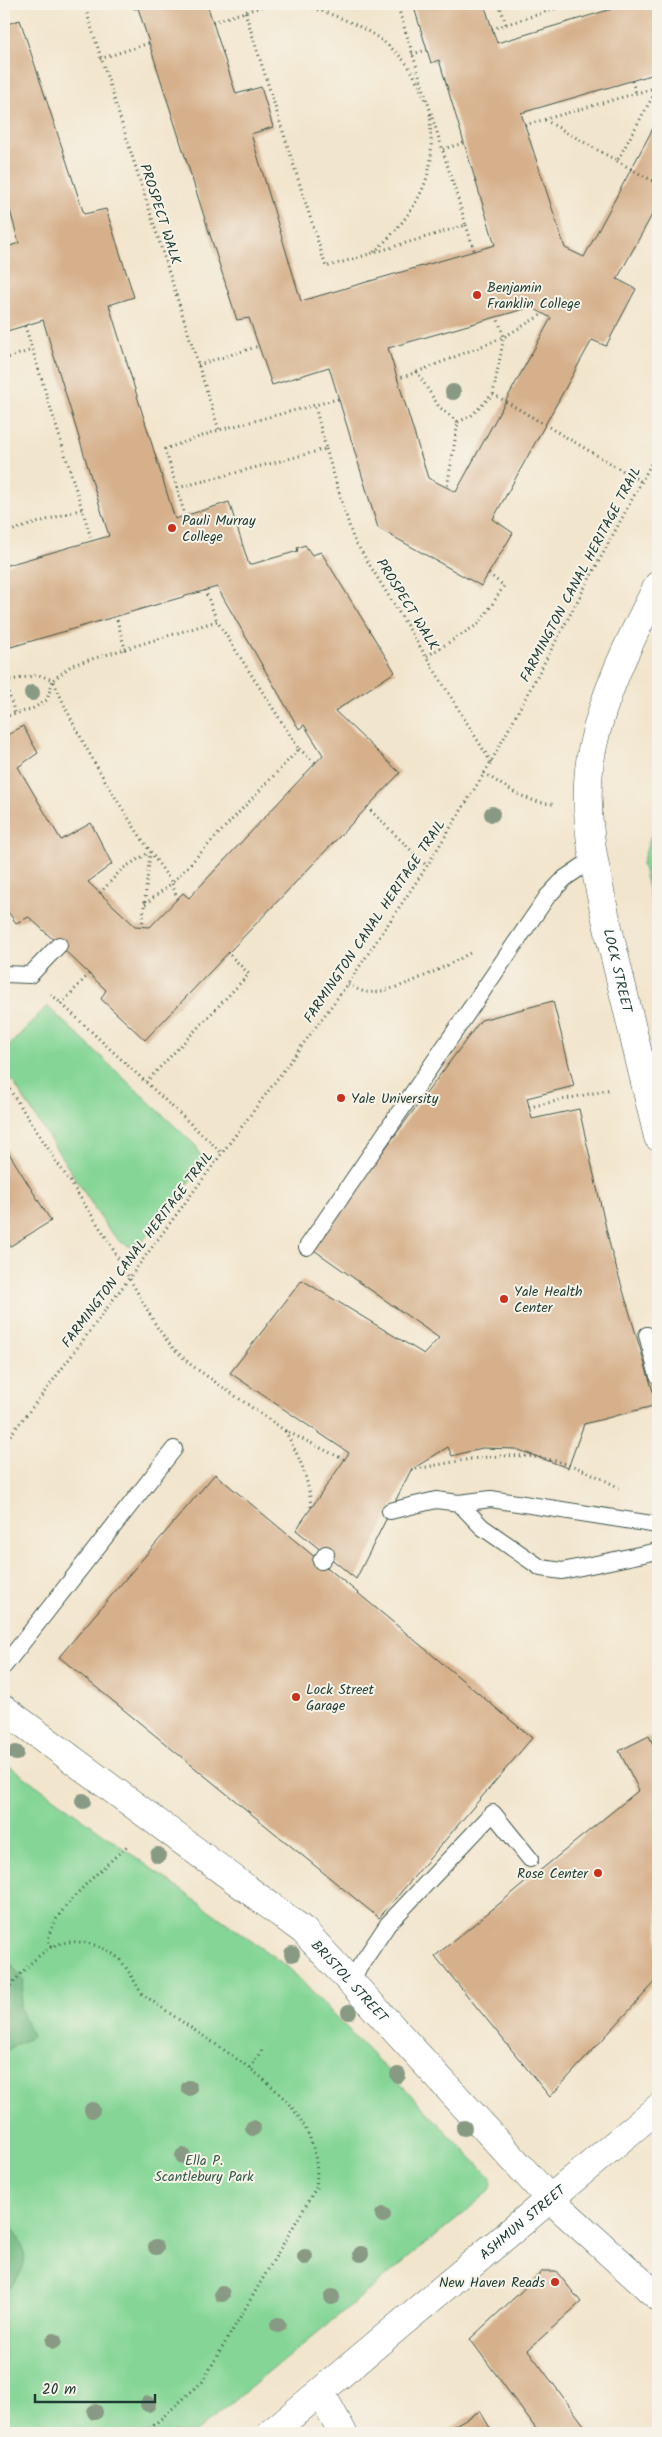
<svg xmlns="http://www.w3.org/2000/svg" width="662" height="2437" font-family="Kalam,sans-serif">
<rect width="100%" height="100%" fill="#f7f3e8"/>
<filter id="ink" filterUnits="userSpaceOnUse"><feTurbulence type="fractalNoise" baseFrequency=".02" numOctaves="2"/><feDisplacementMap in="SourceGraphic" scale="10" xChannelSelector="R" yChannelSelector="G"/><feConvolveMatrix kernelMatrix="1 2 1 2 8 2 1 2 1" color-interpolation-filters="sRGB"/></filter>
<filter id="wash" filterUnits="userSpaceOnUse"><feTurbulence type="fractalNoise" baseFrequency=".0096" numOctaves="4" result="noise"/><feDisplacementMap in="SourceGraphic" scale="20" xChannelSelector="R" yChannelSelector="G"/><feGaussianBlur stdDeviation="1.12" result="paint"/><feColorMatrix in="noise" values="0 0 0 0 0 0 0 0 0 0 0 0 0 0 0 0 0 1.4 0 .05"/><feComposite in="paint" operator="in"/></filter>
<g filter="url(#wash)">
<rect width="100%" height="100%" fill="#f2e5cd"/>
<path fill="#85d696" stroke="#528a65" d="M658,815V930L642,863Z
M47,1006L196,1146L201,1157L199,1169L143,1241L131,1247L119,1241L108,1229L4,1068V1051Z
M4,1762L289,1968L490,2177L492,2184L490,2191L195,2433H4Z"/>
<path fill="#6cb77f" stroke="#467a5a" d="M4,1956L24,1981L20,2007L32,2037L13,2046L4,2055Z
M4,2219C20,2236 33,2256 17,2278C13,2284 9,2290 4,2293Z"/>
<g id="blocks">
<path fill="#d6b08b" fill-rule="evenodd" d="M133,4H207L236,94L261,87L273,127L251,134L301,301L495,245L439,60L431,63L413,4H484L497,43L629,4H658V73L521,113L565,248L584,257L658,119V204L617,279L636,289L606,346L592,340L493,519L513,533L481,586L378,528L329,367L272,385L249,318L237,320L138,8L134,9ZM531,307L551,318L456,492L428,478L388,348Z
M20,20L84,214L106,209L134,297L109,305L175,519L229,502L249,565L298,551L297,548L305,545L312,555L321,552L395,672L335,711L400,773L145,1040L101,999L106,990L59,945L29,917L16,923L4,906V737L23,726L38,753L18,767L61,840L91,823L112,864L88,882L135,926L150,927L183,893L189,898L323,755L304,725L299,729L217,587L4,649V566L109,536L43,320L4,332V248L19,243L4,189V25Z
M553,1001L574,1086L527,1098L532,1119L579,1109L611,1250L657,1405L584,1424L568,1468L516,1449L482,1448L452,1456L448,1447L411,1470L356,1579L296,1530L349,1453L230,1373L302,1280L424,1354L439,1338L311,1248L481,1020Z
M4,1145L51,1221L4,1250Z
M215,1474L532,1738L379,1918L59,1657Z
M649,1736L658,1755V1979L550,2097L435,1956L639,1790L619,1751Z
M543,2271H556L581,2302L528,2350L590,2433H539L470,2339Z
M480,2411L493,2433H441Z"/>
</g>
</g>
<g filter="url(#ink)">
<use href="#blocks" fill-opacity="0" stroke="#3f564b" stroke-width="1"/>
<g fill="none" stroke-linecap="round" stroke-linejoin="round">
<defs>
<path id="lane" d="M4,974L30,975L59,945
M307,1247L547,897L565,878L593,859
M647,1335L658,1376
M390,1511L436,1500L459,1503
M658,1525L491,1499L459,1503L482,1527L541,1568L562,1571L658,1551
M321,1561L326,1554
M4,1666L174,1449
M350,1981L388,1924L493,1813L530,1859"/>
<g id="street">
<path id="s1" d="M658,585C631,639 604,690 592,750C579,815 598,882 612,945C627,1009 643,1073 658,1137"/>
<path id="s2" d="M4,1709L304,1931L549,2198L658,2297"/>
<path d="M321,2393L343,2433"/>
<path id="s3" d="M271,2433L658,2108"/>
</g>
</defs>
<use href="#lane" stroke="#3f564b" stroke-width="18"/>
<use href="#street" stroke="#3f564b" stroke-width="29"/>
<path stroke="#3f564b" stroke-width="3" stroke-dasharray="1 4" stroke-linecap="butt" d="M84,4L219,430
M298,4C338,15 378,30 405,62C414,72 419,88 425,99
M499,4L506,24
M609,4L610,9
M245,12L326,267L466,225L397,4
M213,22L270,4
M492,29L570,4
M412,54L427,50
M100,59L149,43
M632,81L636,93
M545,120L617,161L658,87
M525,125L658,87
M443,149L464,143
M617,161L658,184
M466,225L474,250
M374,252C400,228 427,196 431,158C432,143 430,127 430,112
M25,326L92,541
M4,359L32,350
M198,365L259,346
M417,372L504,337L543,314
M397,379L417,372L439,407L458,422L447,488
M493,394L642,482
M458,422L471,416L493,394L504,337L497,317
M326,449L353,538L491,762
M177,488L165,449L219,430L338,399
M185,516L177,488L326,449L315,406
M4,533L82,509
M205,590L217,621
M427,656L480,623L504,586L489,574
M4,678L15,714
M5,681L39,675L53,680L72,665L125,649
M4,717L32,709L47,700L53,680C83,750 128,820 172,883L299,749L217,621L125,649L116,616
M299,749L316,763
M484,773C505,787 527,803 553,804
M367,807L427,866
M100,893L122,869L150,852
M145,904L172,883L177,899
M142,927L150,853
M348,985C353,987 360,991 366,992C393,995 448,965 472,952
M51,994L222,1153
M61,1004L89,974
M4,1081L106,1237L157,1327L171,1346L191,1365L284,1430L345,1460
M146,1082L249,974L228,953
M529,1107L612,1089
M285,1431C299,1456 309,1478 311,1508
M4,1443L46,1390L347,985L427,866L491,762L658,451
M411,1470C495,1454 540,1442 619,1488
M51,1947C34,1924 113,1860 129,1844
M4,1993C18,1977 32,1959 50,1948C70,1935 106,1944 121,1961C129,1971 135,1982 141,1993C165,2010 189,2027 214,2043C266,2079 324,2117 316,2188L202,2382L145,2433
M250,2068L262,2050"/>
<use href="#lane" stroke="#fff" stroke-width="16"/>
<use href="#street" stroke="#fff" stroke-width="28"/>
</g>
<g fill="#899a84">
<circle cx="453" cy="392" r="8"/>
<circle cx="32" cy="693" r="8"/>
<circle cx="492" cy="814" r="8"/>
<circle cx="16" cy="1753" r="8"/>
<circle cx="83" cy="1801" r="8"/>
<circle cx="158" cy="1855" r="8"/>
<circle cx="292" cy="1954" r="8"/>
<circle cx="349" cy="2012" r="8"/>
<circle cx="398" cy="2075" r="8"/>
<circle cx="189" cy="2088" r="8"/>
<circle cx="92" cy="2110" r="8"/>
<circle cx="253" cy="2128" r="8"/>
<circle cx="464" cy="2128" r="8"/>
<circle cx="183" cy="2156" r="8"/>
<circle cx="383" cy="2215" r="8"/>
<circle cx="156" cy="2247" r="8"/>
<circle cx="361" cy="2254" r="8"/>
<circle cx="305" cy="2257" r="8"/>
<circle cx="222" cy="2294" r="8"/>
<circle cx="332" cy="2297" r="8"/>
<circle cx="278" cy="2325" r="8"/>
<circle cx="54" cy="2341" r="8"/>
<circle cx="148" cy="2404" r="8"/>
<circle cx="95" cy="2412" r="8"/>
</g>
</g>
<g fill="#c8321e" stroke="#f7f3e8" stroke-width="2">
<circle cx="477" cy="295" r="5"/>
<circle cx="172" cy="528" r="5"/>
<circle cx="341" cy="1098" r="5"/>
<circle cx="504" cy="1299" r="5"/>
<circle cx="296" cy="1697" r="5"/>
<circle cx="598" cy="1873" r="5"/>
<circle cx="555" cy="2282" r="5"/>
</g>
<g text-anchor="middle" stroke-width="4" stroke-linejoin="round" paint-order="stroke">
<g font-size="14" fill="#1f3d34" stroke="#f7f3e8">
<text transform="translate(161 214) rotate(72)" y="5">PROSPECT WALK</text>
<text transform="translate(580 574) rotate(-62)" y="5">FARMINGTON CANAL HERITAGE TRAIL</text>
<text transform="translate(408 604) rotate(58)" y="5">PROSPECT WALK</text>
<text transform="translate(374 921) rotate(-56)" y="5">FARMINGTON CANAL HERITAGE TRAIL</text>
<text dy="5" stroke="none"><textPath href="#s1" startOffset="402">LOCK STREET</textPath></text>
<text transform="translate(137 1249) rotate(-53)" y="5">FARMINGTON CANAL HERITAGE TRAIL</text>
<text dy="5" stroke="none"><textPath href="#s2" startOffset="441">BRISTOL STREET</textPath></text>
<text dy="5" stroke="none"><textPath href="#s3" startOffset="328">ASHMUN STREET</textPath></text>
</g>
<g font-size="14" fill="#1f3d34" stroke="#f7f3e8" text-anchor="start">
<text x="487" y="292">Benjamin<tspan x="487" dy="16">Franklin College</tspan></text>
<text x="182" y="525">Pauli Murray<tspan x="182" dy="16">College</tspan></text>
<text x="351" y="1103">Yale University</text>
<text x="514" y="1296">Yale Health<tspan x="514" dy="16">Center</tspan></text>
<text x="306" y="1694">Lock Street<tspan x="306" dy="16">Garage</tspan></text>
<text x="588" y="1878" text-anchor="end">Rose Center</text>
<text x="545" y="2287" text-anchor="end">New Haven Reads</text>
</g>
<g font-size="14" fill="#335c48" stroke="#f7f3e8">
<text x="204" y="2165">Ella P.<tspan x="204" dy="16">Scantlebury Park</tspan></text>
</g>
</g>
<rect width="662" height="2437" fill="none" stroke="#f7f3e8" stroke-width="20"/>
<path d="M35 2394v8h120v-8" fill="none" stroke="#1f3d34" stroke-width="2.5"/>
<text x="42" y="2394" font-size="15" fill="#1f3d34" stroke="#f7f3e8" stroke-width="4" paint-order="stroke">20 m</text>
</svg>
